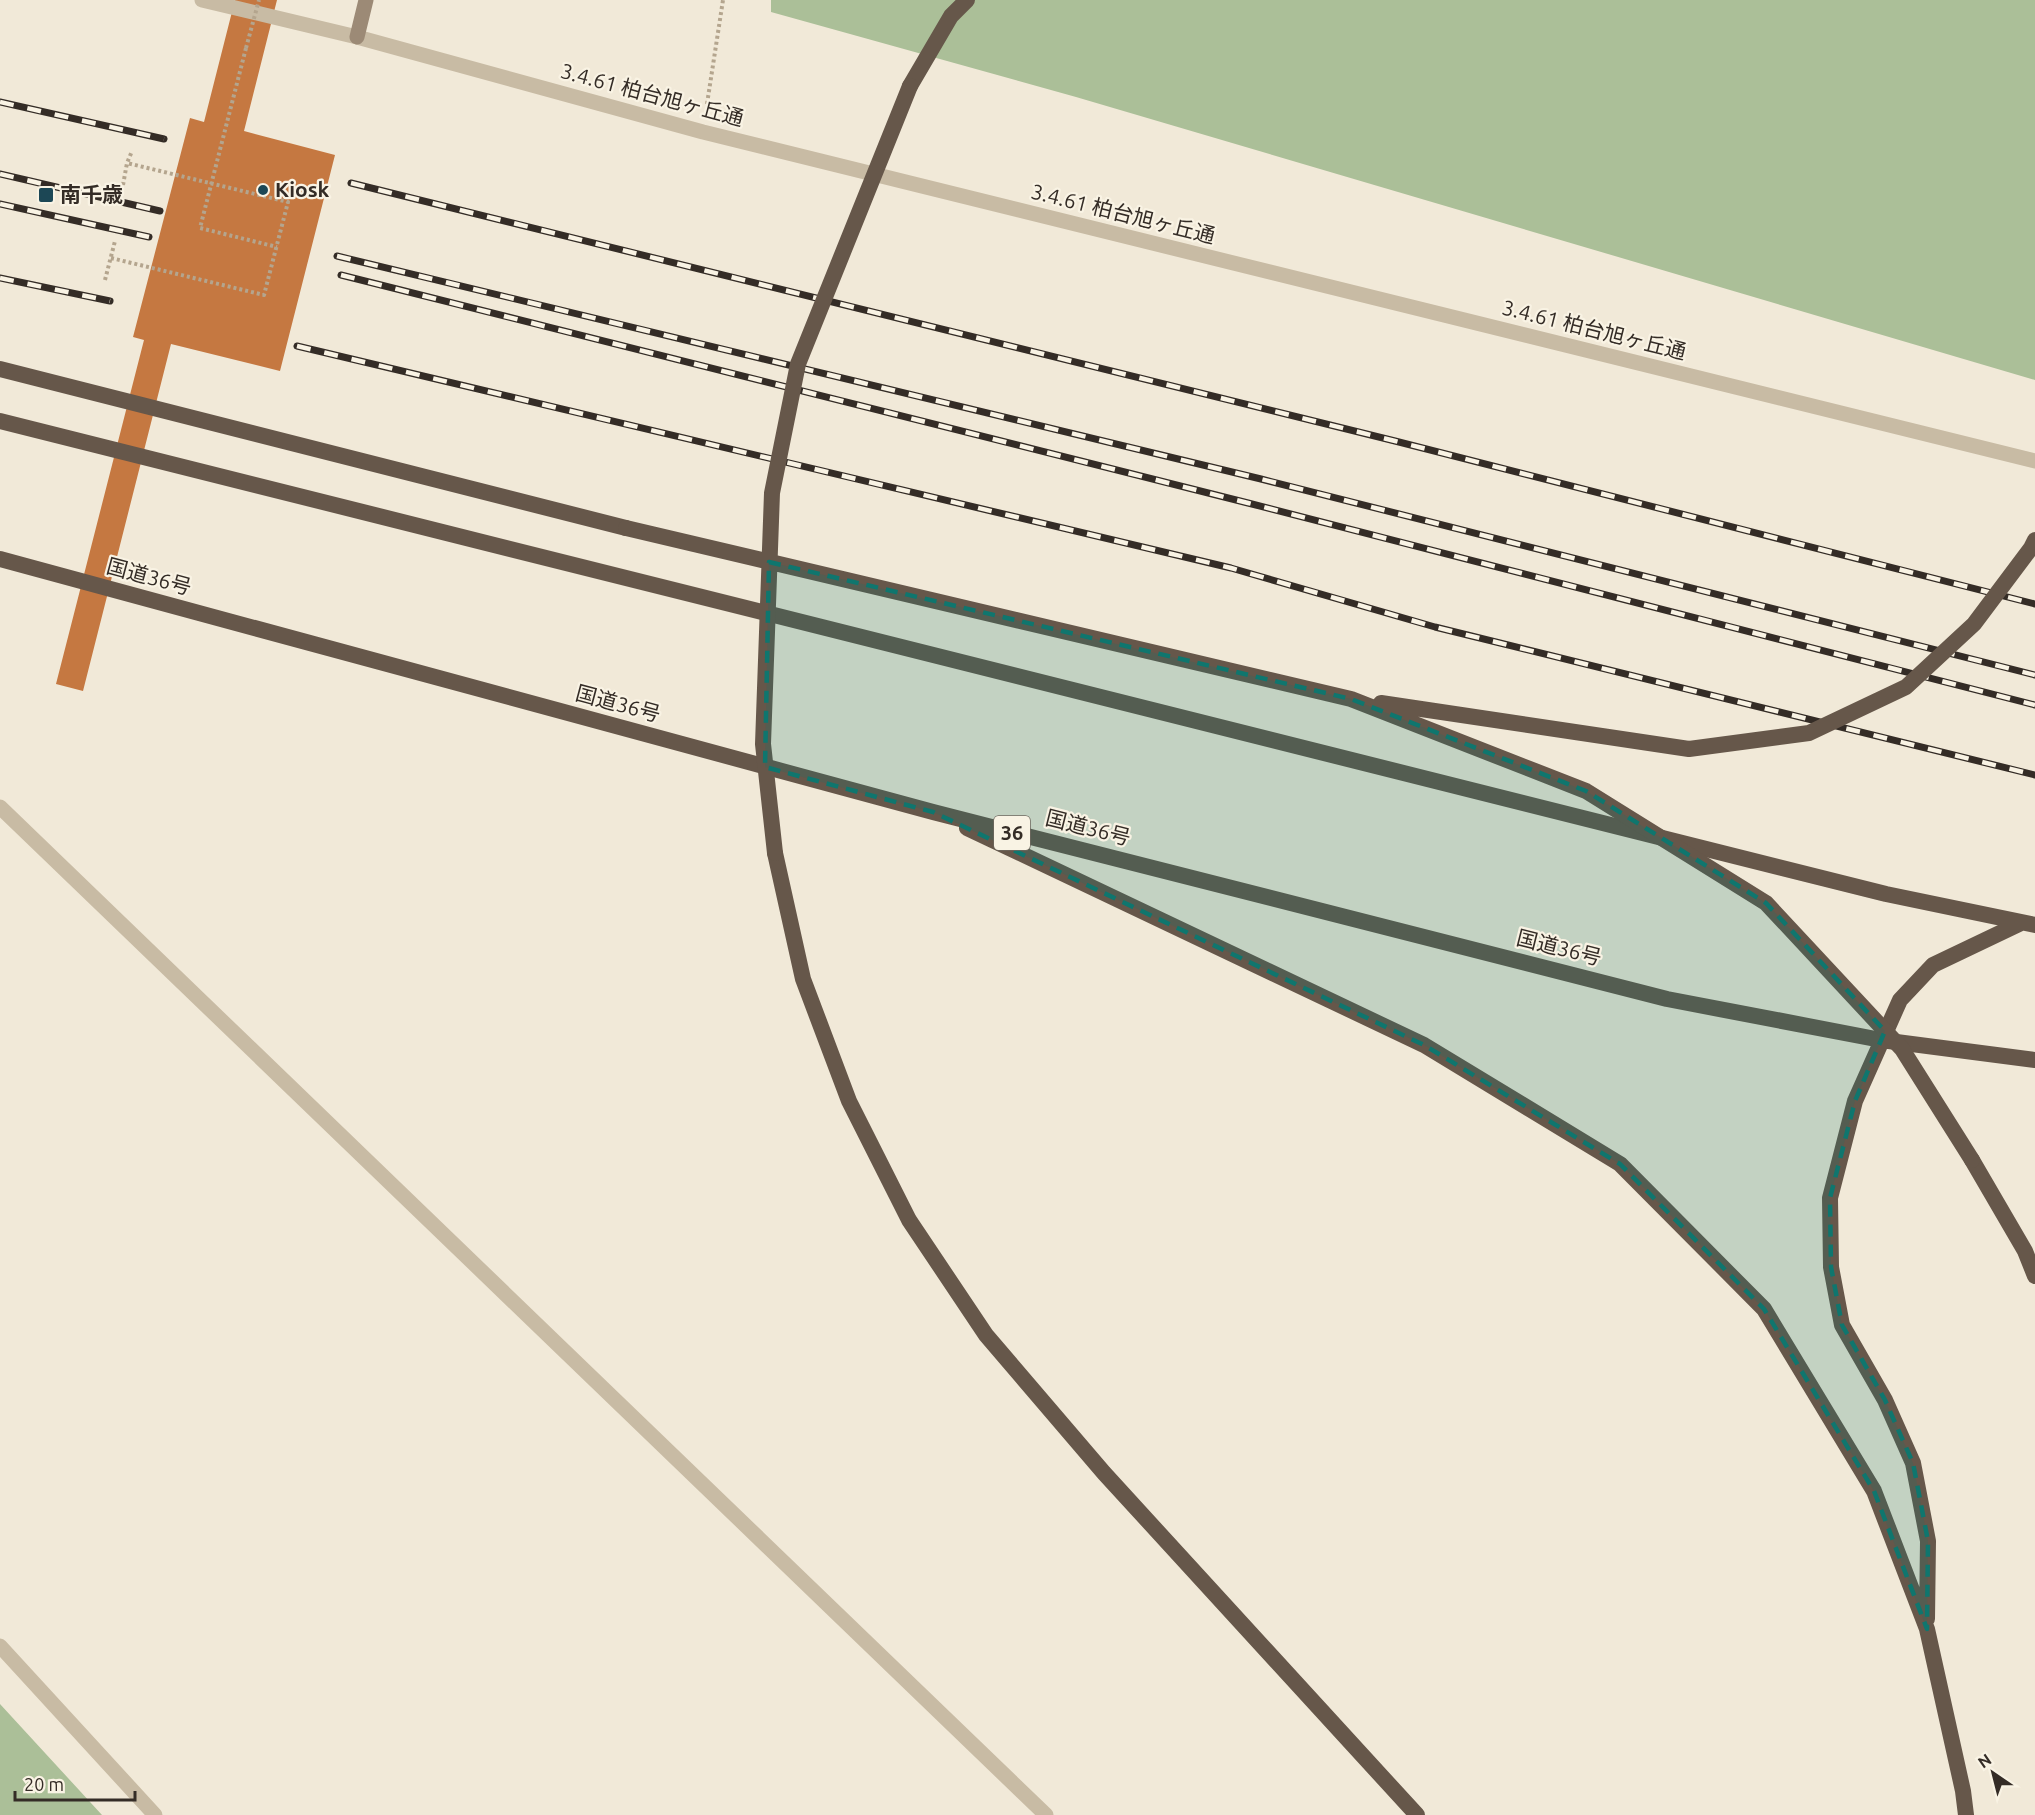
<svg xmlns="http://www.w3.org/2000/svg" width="2035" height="1815" font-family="Ubuntu,'Noto Sans JP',sans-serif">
<rect width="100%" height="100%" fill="#f1e9d8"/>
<path fill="#abbf98" d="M771,0H2035V380L1076,97L771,12Z
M0,1704L102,1815H0Z"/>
<path fill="#c57841" d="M235,0H277L244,131L335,155L280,371L171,344L83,691L56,684L144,340L133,337L190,118L204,122Z"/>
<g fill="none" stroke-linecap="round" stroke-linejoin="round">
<path stroke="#b4a58e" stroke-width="4" stroke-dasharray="3 3" stroke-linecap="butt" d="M246,48L200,228L277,247
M707,104L723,0
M123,185L127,163L132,151
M111,258L264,295L288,202L127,163
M105,280L115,241"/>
<path stroke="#c8bba4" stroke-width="15" d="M0,807L1046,1815"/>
<path stroke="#c8bba4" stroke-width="15" d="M202,0L357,37L703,132L2035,461
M0,1646L155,1815"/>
<path stroke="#9c8a76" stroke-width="15" d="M357,37L366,0"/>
<path stroke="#66574a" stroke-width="16" d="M910,86L951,16L967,0
M0,369L626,528
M0,421L1886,894L2035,925
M0,559L933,812L1667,999L1881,1040L2035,1060
M967,828L1424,1045L1620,1164L1764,1309L1874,1491L1927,1629L1963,1791L1966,1815
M775,853L803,979L849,1101L909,1220L986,1335L1104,1473L1417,1815
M1972,1160L2025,1251L2035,1276
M1927,1619L1928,1541L1913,1463L1885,1400L1842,1325L1831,1267L1830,1198L1855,1101L1900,1000L1933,965L2021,923"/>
<defs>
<path id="rail" d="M0,102L164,139
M0,174L160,211
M351,183L1395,441L2035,604
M0,204L149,237
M337,256L1261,479L2035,675
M341,275L1248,503L2035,705
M0,278L110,301
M297,346L1231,568L1435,627L2035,775"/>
</defs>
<use href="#rail" stroke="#342c26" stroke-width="7"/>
<use href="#rail" stroke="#f9f3e4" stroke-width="4.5" stroke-dasharray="14" stroke-linecap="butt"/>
<path stroke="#b4a58e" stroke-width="4" stroke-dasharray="3 3" stroke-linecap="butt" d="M246,48L259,0"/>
<path stroke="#66574a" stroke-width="16" d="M626,528L1351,699L1586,791L1766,903L1902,1049L1972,1160
M1381,703L1689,749L1809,733L1906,687L1974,624L2031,548L2035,540
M775,853L763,744L772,493L798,364L910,86"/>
</g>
<path fill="#0f766e" fill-opacity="0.2" stroke="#0f766e" stroke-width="4.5" stroke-dasharray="12 8" stroke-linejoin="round" d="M769,562L1351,699L1586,791L1766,903L1885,1031L1855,1101L1830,1198L1831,1267L1842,1325L1885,1400L1913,1463L1928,1541L1927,1629L1874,1491L1764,1309L1620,1164L1424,1045L933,812L765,767Z"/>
<g fill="#1c4755" stroke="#f9f3e4" stroke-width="2">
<circle cx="263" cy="190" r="6"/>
<rect x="38" y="187" width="16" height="16" rx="3"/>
</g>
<g text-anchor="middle" stroke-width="4.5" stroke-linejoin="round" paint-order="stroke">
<rect fill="#f9f3e4" stroke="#6f685f" stroke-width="1.5" x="994" y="816" width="36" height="34" rx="4.5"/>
<g font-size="20" font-weight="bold" fill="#342c26">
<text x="1012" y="840">36</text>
</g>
<g font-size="21" fill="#342c26" stroke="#f9f3e4">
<text transform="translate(652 95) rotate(15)" y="7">3.4.61 柏台旭ヶ丘通</text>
<text transform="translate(1123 214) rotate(14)" y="7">3.4.61 柏台旭ヶ丘通</text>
<text transform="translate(1594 330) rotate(14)" y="7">3.4.61 柏台旭ヶ丘通</text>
<text transform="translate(149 577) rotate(15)" y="7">国道36号</text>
<text transform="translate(618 704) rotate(15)" y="7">国道36号</text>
<text transform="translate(1088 828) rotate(14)" y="7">国道36号</text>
<text transform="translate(1559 948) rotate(14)" y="7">国道36号</text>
</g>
<g font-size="21" font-weight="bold" fill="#342c26" stroke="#f9f3e4" text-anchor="start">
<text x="275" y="197">Kiosk</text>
<text x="60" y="202">南千歳</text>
</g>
</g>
<g transform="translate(1993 1773) rotate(325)" stroke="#f9f3e4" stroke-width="4.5" paint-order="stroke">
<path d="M0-4.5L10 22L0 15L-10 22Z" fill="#342c26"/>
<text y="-9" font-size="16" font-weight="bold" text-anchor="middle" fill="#342c26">N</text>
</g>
<path d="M15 1791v9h120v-9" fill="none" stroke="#342c26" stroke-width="3"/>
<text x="24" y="1791" font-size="18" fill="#342c26" stroke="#f9f3e4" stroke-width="4.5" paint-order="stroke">20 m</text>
</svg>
